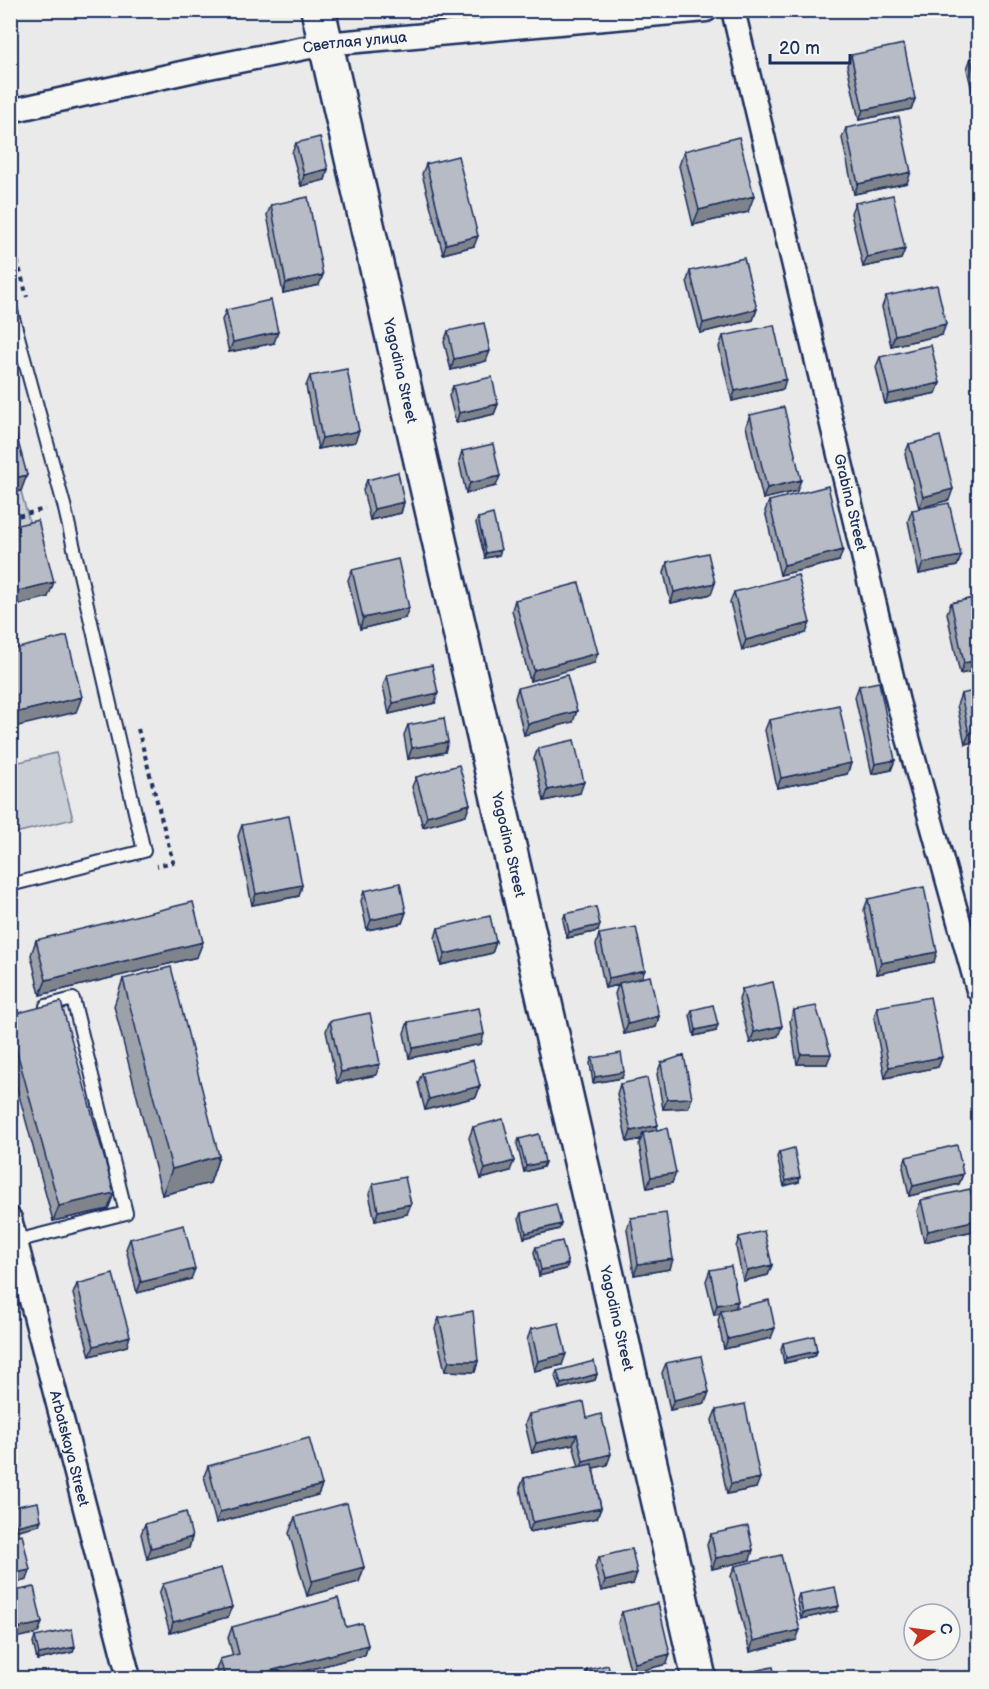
<svg xmlns="http://www.w3.org/2000/svg" width="989" height="1689" font-family="'Balsamiq Sans',sans-serif">
<rect width="100%" height="100%" fill="#e9eae9"/>
<filter id="ink" filterUnits="userSpaceOnUse"><feTurbulence type="fractalNoise" baseFrequency=".0167" numOctaves="2"/><feDisplacementMap in="SourceGraphic" scale="12" xChannelSelector="R" yChannelSelector="G"/><feConvolveMatrix kernelMatrix="1 2 1 2 8 2 1 2 1" color-interpolation-filters="sRGB"/></filter>
<g filter="url(#ink)">
<path fill="#caced5" stroke="#727e9a" stroke-width="1.5" d="M21,491L33,536L11,541V493Z
M56,753L73,819L11,834V764Z"/>
<g fill="none" stroke-linecap="round" stroke-linejoin="round">
<defs>
<path id="lane" d="M10,307L64,505L144,851L10,885
M16,1241L126,1213L73,999L46,1006"/>
<g id="street">
<path id="s1" d="M733,10L898,702L978,990"/>
<path id="s2" d="M10,111L204,68L325,44L706,10"/>
<path id="s3" d="M10,1219L129,1678"/>
</g>
<g id="secondary">
<path id="s4" d="M318,10L699,1678"/>
</g>
</defs>
<use href="#lane" stroke="#1b2f5e" stroke-width="16"/>
<use href="#street" stroke="#1b2f5e" stroke-width="27"/>
<use href="#secondary" stroke="#1b2f5e" stroke-width="38"/>
<path stroke="#1b2f5e" stroke-width="4" stroke-dasharray="4.5 4.5" stroke-linecap="butt" d="M10,262L17,259L27,297
M10,518L45,509
M138,729L173,862L157,866"/>
<use href="#lane" stroke="#f6f6f2" stroke-width="12"/>
<use href="#street" stroke="#f6f6f2" stroke-width="22"/>
<use href="#secondary" stroke="#f6f6f2" stroke-width="33"/>
</g>
<path fill="#9da1aa" stroke="#1b2f5e" stroke-width="1.5" d="M851,55L915,99L911,109L859,120L847,65Z
M978,57V117L967,69L971,58Z
M846,128L907,183L854,194L842,138Z
M296,143L328,169L325,180L301,186L292,153Z
M684,151L748,212L693,225L679,166Z
M426,164L474,246L443,254L422,174Z
M855,203L905,249L901,259L863,267L851,213Z
M271,205L319,285L283,293L267,215Z
M690,271L757,309L753,320L700,333L687,281Z
M886,296L942,335L891,346L882,307Z
M226,310L274,343L229,352L222,320Z
M448,331L486,361L451,370L444,342Z
M723,336L783,389L732,401L719,347Z
M880,357L940,383L936,393L885,404L876,367Z
M310,376L355,442L318,449L306,386Z
M453,386L498,404L494,414L456,423L449,396Z
M750,415L797,491L763,499L746,426Z
M909,444L949,500L919,508L905,454Z
M462,451L496,486L466,493L459,461Z
M367,480L404,502L401,513L370,520L363,490Z
M769,501L839,561L780,575L765,511Z
M912,510L961,556L957,566L919,574L908,521Z
M478,518L499,555L485,558L476,523Z
M667,562L715,583L711,594L671,603L664,573Z
M352,570L405,618L360,629L348,580Z
M734,592L806,633L742,650L730,602Z
M978,597V670L960,674L947,613L951,603Z
M515,600L594,663L530,681L512,610Z
M387,675L435,703L389,714L383,686Z
M859,686L895,760L891,770L872,774L855,697Z
M518,688L573,722L524,735L515,698Z
M961,694L978,741L965,744L957,705Z
M769,720L851,763L847,774L777,788L765,730Z
M408,725L445,752L408,759L404,735Z
M538,748L580,793L544,801L534,759Z
M416,777L470,804L466,815L423,827L412,787Z
M242,825L302,885L299,896L252,905L238,836Z
M364,891L406,912L402,923L367,930L361,901Z
M868,899L934,962L877,974L864,910Z
M565,914L598,931L567,938L563,920Z
M438,928L496,942L492,953L441,965L435,938Z
M599,934L642,978L659,1016L656,1027L624,1034L615,994L618,985L605,988L596,945Z
M36,940L197,957L40,995L31,955Z
M123,979L219,1156L210,1183L162,1195L114,1006Z
M742,989L778,1036L750,1043L739,1000Z
M877,1007L942,1057L938,1067L885,1078L874,1018Z
M692,1010L716,1031L694,1036L690,1015Z
M794,1010L827,1064H797L790,1021Z
M10,1015L114,1193L108,1209L53,1221L10,1062Z
M330,1021L376,1075L337,1083L326,1031Z
M408,1022L481,1044L409,1058L404,1033Z
M592,1058L622,1078L593,1083L590,1063Z
M661,1063L692,1098L688,1108L663,1109L657,1074Z
M422,1073L480,1086L476,1097L425,1110L418,1083Z
M620,1084L656,1131L672,1183L647,1188L639,1144L641,1139L627,1142L617,1094Z
M473,1127L510,1171L481,1179L469,1138Z
M519,1139L545,1162L543,1167L524,1172L517,1144Z
M779,1152L799,1182L784,1186L777,1157Z
M906,1157L963,1174L959,1184L909,1196L903,1167Z
M373,1184L407,1214L375,1221L369,1194Z
M921,1200L977,1220L973,1231L924,1242L917,1211Z
M521,1213L561,1224L559,1229L524,1238L519,1218Z
M631,1218L670,1269L634,1275L627,1229Z
M739,1237L772,1265L768,1275L743,1281L736,1247Z
M130,1239L191,1279L137,1293L126,1249Z
M536,1247L566,1269L539,1276L534,1252Z
M710,1270L736,1308L771,1338L724,1349L718,1321L720,1314L714,1315L706,1281Z
M77,1284L127,1346L90,1356L73,1294Z
M439,1318L478,1361L475,1372L445,1371L435,1328Z
M531,1329L562,1365L534,1371L527,1340Z
M783,1343L817,1351L815,1356L784,1363L781,1349Z
M666,1363L705,1403L670,1410L662,1373Z
M557,1371L597,1374L595,1380L559,1389L555,1376Z
M716,1410L756,1488L727,1494L712,1420Z
M529,1414L587,1418L607,1465L593,1468L601,1508L597,1518L529,1532L520,1488L524,1478L579,1467L573,1444L532,1453L525,1424Z
M208,1466L322,1485L318,1495L216,1523L204,1476Z
M12,1507L39,1525L14,1531L10,1515Z
M295,1517L364,1567L359,1582L307,1596L289,1533Z
M145,1524L192,1537L189,1548L147,1559L141,1534Z
M711,1534L750,1560L712,1569L707,1545Z
M599,1557L633,1584L601,1591L595,1567Z
M735,1566L796,1640L750,1652L731,1576Z
M163,1584L232,1607L228,1617L170,1633L159,1594Z
M799,1594L837,1611L801,1619L797,1600Z
M622,1612L667,1664L631,1673L618,1623Z
M232,1627H346L368,1645L365,1655L278,1678H219L216,1670L220,1659L233,1656L228,1638Z
M35,1637L75,1647L73,1652L37,1660L33,1642Z
M587,1670L611,1678H586L585,1675Z"/>
<path fill="#7f838b" stroke="#1b2f5e" stroke-width="1.5" d="M230,10H251L228,15Z
M915,99L911,109L859,120L863,110Z
M328,169L325,180L301,186L304,175Z
M911,172L907,183L854,194L858,184Z
M754,196L748,212L693,225L699,210Z
M478,236L474,246L443,254L446,244Z
M905,249L901,259L863,267L867,257Z
M323,275L319,285L283,293L286,283Z
M757,309L753,320L700,333L703,323Z
M946,324L942,335L891,346L895,335Z
M278,332L274,343L229,352L233,342Z
M490,351L486,361L451,370L454,359Z
M786,379L783,389L732,401L735,391Z
M940,383L936,393L885,404L889,394Z
M498,404L494,414L456,423L459,413Z
M359,431L355,442L318,449L322,438Z
M27,475L21,491L10,493V479Z
M500,476L496,486L466,493L470,483Z
M801,480L797,491L763,499L767,488Z
M953,489L949,500L919,508L923,497Z
M404,502L401,513L370,520L374,509Z
M501,550L499,555L485,558L486,553Z
M843,550L839,561L780,575L784,565Z
M961,556L957,566L919,574L923,563Z
M54,582L48,597L10,607V593Z
M715,583L711,594L671,603L674,592Z
M409,608L405,618L360,629L363,618Z
M810,623L806,633L742,650L746,640Z
M598,653L594,663L530,681L534,670Z
M978,660V670L960,674L964,663Z
M438,693L435,703L389,714L393,703Z
M82,697L76,712L10,728V714Z
M577,711L573,722L524,735L528,724Z
M978,731V741L965,744L969,734Z
M448,742L445,752L408,759L412,748Z
M895,760L891,770L872,774L875,764Z
M851,763L847,774L777,788L781,778Z
M584,782L580,793L544,801L548,790Z
M470,804L466,815L423,827L427,816Z
M302,885L299,896L252,905L256,894Z
M406,912L402,923L367,930L371,920Z
M600,925L598,931L567,938L569,932Z
M203,942L197,957L40,995L46,980Z
M496,942L492,953L441,965L445,954Z
M937,952L934,962L877,974L881,963Z
M645,970L641,980L619,983L618,985L605,988L609,978Z
M659,1016L656,1027L624,1034L628,1024Z
M718,1025L716,1031L694,1036L696,1030Z
M782,1026L778,1036L750,1043L754,1032Z
M484,1034L481,1044L409,1058L413,1048Z
M801,1054H831L827,1064H797Z
M942,1057L938,1067L885,1078L889,1067Z
M380,1064L376,1075L337,1083L341,1072Z
M624,1072L622,1078L593,1083L595,1077Z
M480,1086L476,1097L425,1110L429,1099Z
M692,1098L688,1108L663,1109L667,1099Z
M658,1125L654,1135L643,1133L641,1139L627,1142L631,1131Z
M219,1156L210,1183L162,1195L172,1169Z
M514,1161L510,1171L481,1179L485,1169Z
M545,1162L543,1167L524,1172L526,1166Z
M676,1173L672,1183L647,1188L651,1177Z
M963,1174L959,1184L909,1196L913,1186Z
M800,1177L799,1182L784,1186L786,1181Z
M114,1193L108,1209L53,1221L59,1206Z
M411,1204L407,1214L375,1221L378,1211Z
M977,1220L973,1231L924,1242L928,1231Z
M561,1224L559,1229L524,1238L526,1233Z
M673,1259L670,1269L634,1275L638,1264Z
M568,1264L566,1269L539,1276L541,1270Z
M772,1265L768,1275L743,1281L747,1271Z
M195,1269L191,1279L137,1293L141,1282Z
M738,1301L734,1311H721L720,1314L714,1315L717,1305Z
M775,1328L771,1338L724,1349L728,1339Z
M130,1336L127,1346L90,1356L94,1346Z
M817,1351L815,1356L784,1363L786,1358Z
M566,1354L562,1365L534,1371L538,1361Z
M449,1361H478L475,1372L445,1371Z
M597,1374L595,1380L559,1389L561,1384Z
M709,1392L705,1403L670,1410L674,1400Z
M577,1434L573,1444L532,1453L536,1443Z
M611,1454L607,1465L580,1471L583,1461Z
M18,1460L14,1470L10,1471V1461Z
M760,1478L756,1488L727,1494L731,1484Z
M322,1485L318,1495L216,1523L220,1512Z
M601,1508L597,1518L529,1532L533,1522Z
M41,1520L39,1525L14,1531L16,1526Z
M192,1537L189,1548L147,1559L151,1548Z
M753,1550L750,1560L712,1569L716,1558Z
M364,1567L359,1582L307,1596L312,1581Z
M30,1570L27,1580L10,1584V1574Z
M637,1573L633,1584L601,1591L605,1581Z
M839,1606L837,1611L801,1619L803,1613Z
M232,1607L228,1617L170,1633L173,1622Z
M42,1623L38,1633L10,1639V1630Z
M800,1630L796,1640L750,1652L753,1641Z
M368,1645L365,1655L278,1678H243Z
M75,1647L73,1652L37,1660L39,1654Z
M670,1654L667,1664L631,1673L635,1663Z"/>
<path fill="#b6bbc6" stroke="#1b2f5e" stroke-width="1.5" d="M904,44L915,99L863,110L851,55Z
M978,57V91L971,58Z
M899,117L911,172L858,184L846,128Z
M320,137L328,169L304,175L296,143Z
M739,137L754,196L699,210L684,151Z
M458,156L478,236L446,244L426,164Z
M893,195L905,249L867,257L855,203Z
M308,197L323,275L286,283L271,205Z
M744,258L757,309L703,323L690,271Z
M937,285L946,324L895,335L886,296Z
M271,300L278,332L233,342L226,310Z
M484,323L490,351L454,359L448,331Z
M774,325L786,379L735,391L723,336Z
M931,345L940,383L889,394L880,357Z
M347,369L359,431L322,438L310,376Z
M492,377L498,404L459,413L453,386Z
M784,407L801,480L767,488L750,415Z
M10,411L27,475L10,479Z
M940,436L953,489L923,497L909,444Z
M493,444L500,476L470,483L462,451Z
M398,472L404,502L374,509L367,480Z
M828,486L843,550L784,565L769,501Z
M949,503L961,556L923,563L912,510Z
M493,514L501,550L486,553L478,518Z
M38,520L54,582L10,593V527Z
M708,553L715,583L674,592L667,562Z
M398,559L409,608L363,618L352,570Z
M798,575L810,623L746,640L734,592Z
M579,583L598,653L534,670L515,600Z
M978,597V660L964,663L951,603Z
M67,636L82,697L10,714V650Z
M432,665L438,693L393,703L387,675Z
M567,675L577,711L528,724L518,688Z
M879,682L895,760L875,764L859,686Z
M978,690V731L969,734L961,694Z
M839,705L851,763L781,778L769,720Z
M444,718L448,742L412,748L408,725Z
M574,740L584,782L548,790L538,748Z
M459,765L470,804L427,816L416,777Z
M289,816L302,885L256,894L242,825Z
M400,883L406,912L371,920L364,891Z
M924,887L937,952L881,963L868,899Z
M193,902L203,942L46,980L36,940Z
M596,907L600,925L569,932L565,914Z
M490,916L496,942L445,954L438,928Z
M636,927L645,970L609,978L599,934Z
M171,967L219,1156L172,1169L123,979Z
M650,976L659,1016L628,1024L619,983Z
M773,982L782,1026L754,1032L742,989Z
M930,997L942,1057L889,1067L877,1007Z
M61,1002L114,1193L59,1206L10,1026V1015Z
M713,1005L718,1025L696,1030L692,1010Z
M816,1006L831,1054H801L794,1010Z
M479,1008L484,1034L413,1048L408,1022Z
M370,1013L380,1064L341,1072L330,1021Z
M621,1053L624,1072L595,1077L592,1058Z
M684,1055L692,1098L667,1099L661,1063Z
M473,1060L480,1086L429,1099L422,1073Z
M647,1078L658,1125L631,1131L620,1084Z
M503,1119L514,1161L485,1169L473,1127Z
M667,1128L676,1173L651,1177L643,1133Z
M539,1134L545,1162L526,1166L519,1139Z
M957,1145L963,1174L913,1186L906,1157Z
M794,1148L800,1177L786,1181L779,1152Z
M405,1177L411,1204L378,1211L373,1184Z
M970,1189L977,1220L928,1231L921,1200Z
M556,1204L561,1224L526,1233L521,1213Z
M666,1213L673,1259L638,1264L631,1218Z
M184,1225L195,1269L141,1282L130,1239Z
M764,1231L772,1265L747,1271L739,1237Z
M562,1241L568,1264L541,1270L536,1247Z
M731,1266L738,1301L717,1305L710,1270Z
M113,1274L130,1336L94,1346L77,1284Z
M769,1300L775,1328L728,1339L721,1311Z
M473,1311L478,1361H449L439,1318Z
M559,1323L566,1354L538,1361L531,1329Z
M814,1336L817,1351L786,1358L783,1343Z
M701,1356L709,1392L674,1400L666,1363Z
M594,1361L597,1374L561,1384L557,1371Z
M584,1402L587,1418L601,1414L611,1454L583,1461L577,1434L536,1443L529,1414Z
M745,1404L760,1478L731,1484L716,1410Z
M10,1437H13L18,1460L10,1461Z
M309,1438L322,1485L220,1512L208,1466Z
M592,1464L601,1508L533,1522L524,1478Z
M38,1502L41,1520L16,1526L12,1507Z
M347,1503L364,1567L312,1581L295,1517Z
M186,1512L192,1537L151,1548L145,1524Z
M748,1526L753,1550L716,1558L711,1534Z
M22,1534L30,1570L10,1574V1536Z
M632,1549L637,1573L605,1581L599,1557Z
M781,1555L800,1630L753,1641L735,1566Z
M221,1568L232,1607L173,1622L163,1584Z
M34,1587L42,1623L10,1630V1592Z
M835,1587L839,1606L803,1613L799,1594Z
M338,1598L346,1627L362,1623L368,1645L243,1678H225L220,1659L239,1654L232,1627Z
M658,1603L670,1654L635,1663L622,1612Z
M72,1629L75,1647L39,1654L35,1637Z
M608,1665L611,1678H589L587,1670Z
M773,1667L775,1678H744L743,1673Z
M323,1669L325,1678H289Z"/>
</g>
<g text-anchor="middle" stroke-width="5" stroke-linejoin="round" paint-order="stroke">
<g font-size="15" fill="#1b2f5e" stroke="#f6f6f2">
<text dy="5" stroke="none"><textPath href="#s2" startOffset="352">Светлая улица</textPath></text>
<text dy="5" stroke="none"><textPath href="#s4" startOffset="370">Yagodina Street</textPath></text>
<text dy="5" stroke="none"><textPath href="#s1" startOffset="506">Grabina Street</textPath></text>
<text dy="5" stroke="none"><textPath href="#s4" startOffset="856">Yagodina Street</textPath></text>
<text dy="5" stroke="none"><textPath href="#s4" startOffset="1342">Yagodina Street</textPath></text>
<text dy="5" stroke="none"><textPath href="#s3" startOffset="237">Arbatskaya Street</textPath></text>
</g>
</g>
<rect width="989" height="1689" fill="none" stroke="#f6f6f2" stroke-width="36"/>
<rect x="18" y="18" width="953" height="1653" fill="none" stroke="#1b2f5e" stroke-width="2" filter="url(#ink)"/>
<g transform="translate(932 1632) rotate(77)"><circle r="28" fill="#f6f6f2" stroke="#9ea6b7" stroke-width="1.5"/>
<path d="M0-4.5L10 22L0 15L-10 22Z" fill="#c8321e"/>
<text y="-9" font-size="16" font-weight="bold" text-anchor="middle" fill="#1b2f5e">С</text>
</g>
<path d="M770 54v9h80v-9" fill="none" stroke="#1b2f5e" stroke-width="3"/>
<text x="779" y="54" font-size="18" fill="#1b2f5e" stroke="#f6f6f2" stroke-width="4.5" paint-order="stroke">20 m</text>
</svg>
